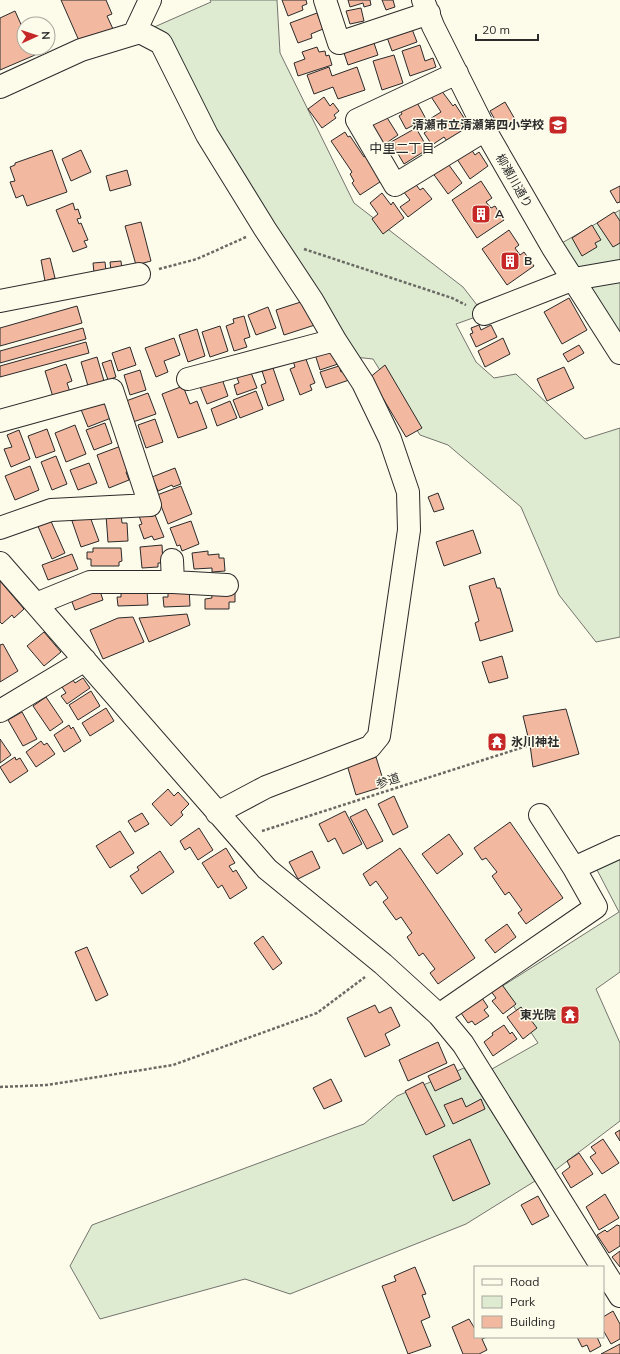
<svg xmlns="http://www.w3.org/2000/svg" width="620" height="1354" font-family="Mulish,'Noto Sans JP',sans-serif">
<rect width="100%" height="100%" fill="#fdfbea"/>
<path fill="#deebd1" stroke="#74746e" d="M210,0H277L280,53L354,203L463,287L484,314L456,324L476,362L494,378L516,374L585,439L620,428V637L596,642L559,595L521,507L448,445L420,435L373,359L354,357L152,28L211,2Z
M620,210V353L553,248Z
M620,854V972L596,989L620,1043V1121L554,1171L492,1069L538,1043L501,987L619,912L595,866Z
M464,1068L535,1181L466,1224L290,1294L245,1279L100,1319L70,1266L92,1225L364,1124L397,1096Z"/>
<path fill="#f2b8a0" stroke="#2b2b2b" d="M61,0H106L112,14L107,16L113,29L80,43Z
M282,0H306L307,4L302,6L303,10L288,16Z
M348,0H370L371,5L364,7L363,3L350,7Z
M382,0H393L395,7L386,10Z
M361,8L364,21L350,24L346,11Z
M15,11L24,31V48H32L35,55L0,70V18Z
M317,13L323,29L311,34L312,38L298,43L290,23Z
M410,24L417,42L392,51L385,32Z
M372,37L378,55L348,65L342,47Z
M420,45L425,61L433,58L436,67L410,76L402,51Z
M317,47L319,52L325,51L326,56L329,55L332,65L298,76L294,63L305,59L302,52Z
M394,55L403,83L382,90L373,61Z
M329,67L332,76L357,67L365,90L338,99L333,87L314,94L307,75Z
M438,86L453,106L455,104L466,121L461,125L464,130L447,141L444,137L432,145L424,133L430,129L425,122L441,112L428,92Z
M324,97L330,106L333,103L339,111L334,115L336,118L322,128L308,109Z
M414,97L426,119L406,129L399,116L402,114L398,105Z
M505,102L516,121L501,130L490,111Z
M386,116L398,135L382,146L372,125Z
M416,128L428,149L404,164L391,142Z
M345,132L348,137L350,136L364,157L367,155L383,180L360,195L352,183L354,181L350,174L352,172L331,141Z
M469,146L475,155L479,152L488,166L470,179L455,156Z
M52,150L67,192L27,206L23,195L16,198L10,182L15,181L10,167L15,165V163Z
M81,150L91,172L71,181L62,159Z
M446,161L462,183L448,194L432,172Z
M127,170L131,185L110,191L106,176Z
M481,181L492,198L486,202L491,208L495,206L504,220L477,238L452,200Z
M414,182L420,190L423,188L432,199L408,217L400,207L410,200L403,191Z
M620,186V202L617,203L610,191Z
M382,193L391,205L393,202L404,218L383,234L372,219L378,214L370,203Z
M73,203L75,210L78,209L81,218L77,219L79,224L81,223L88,240L84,241L87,247L73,252L56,210Z
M614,212L620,221V243L613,247L597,223Z
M141,222L151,261L136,265L125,226Z
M592,225L601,240L595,243L597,247L582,256L572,238Z
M509,230L519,245L515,248L520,255L524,252L534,266L507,285L482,249Z
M50,258L55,278L45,281L41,260Z
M121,261L122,270L111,271L110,262Z
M105,262L106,271L94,273L93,263Z
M569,298L587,330L562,344L544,312Z
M310,299L318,324L284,335L276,310Z
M77,306L82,323L0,346V328Z
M268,307L276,328L256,335L248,315Z
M244,316L250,337L244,339L247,347L234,351L226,326L234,323L233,319Z
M479,325L481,330L491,325L497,337L476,347L470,334L473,333L471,328Z
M220,326L228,351L210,357L202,332Z
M83,328L86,339L0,363V351Z
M197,329L205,356L188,362L179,335Z
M174,338L180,355L164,361L168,372L156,377L145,348Z
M503,338L510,354L485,367L478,351Z
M86,342L89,353L0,377V366Z
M332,345L338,364L320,370L314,351Z
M579,345L584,353L568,362L563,354Z
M130,347L136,365L118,371L112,353Z
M304,354L315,383L310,385L312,390L300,395L290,369L295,367L292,358Z
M97,357L104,381L88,386L81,362Z
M111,360L116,377L108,380L102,363Z
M66,364L72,381L67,383L70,392L53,397L45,371Z
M385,365L422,428L406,437L381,395L369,378Z
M339,366L341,372L346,370L349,380L326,388L320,372Z
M564,367L574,388L547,401L537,379Z
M273,368L284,400L268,406L261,385L266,383L262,371Z
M140,370L146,390L130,395L124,375Z
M250,370L257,388L237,395L234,385L239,383L236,375Z
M221,376L228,396L207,404L199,384Z
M183,386L190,404L197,401L207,428L178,438L162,394Z
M256,391L263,409L240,418L233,400Z
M148,393L156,414L133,422L126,401Z
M104,401L111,418L88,427L80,407Z
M230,401L237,418L217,426L211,409Z
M155,419L163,442L146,448L138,425Z
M105,423L112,443L94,450L86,430Z
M75,425L86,454L66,462L55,433Z
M47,429L55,451L36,458L28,436Z
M19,430L30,459L11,467L4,449L12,447L7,435Z
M121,446L130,470L126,472L129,480L109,488L97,455Z
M56,456L67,484L52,490L41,462Z
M89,463L97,483L78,490L70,470Z
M30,466L39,490L15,500L5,476Z
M175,468L181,484L173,487L172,485L158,491L152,477Z
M181,486L192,514L168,524L157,495Z
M438,493L444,509L434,512L428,497Z
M153,510L164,537L154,540L152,536L144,539L139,525L142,524L139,516Z
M89,514L99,541L81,547L72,521Z
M121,514L122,523H127L128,541L108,542L106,515Z
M50,519L65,553L52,559L37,524Z
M191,521L199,544L182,551L180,545L177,546L170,528Z
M473,530L481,553L444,566L436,542Z
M162,545L163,563H158V567L142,568L140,547Z
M93,548H121L122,561L119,562V566H91V559H87V552H93Z
M208,551V555L219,554V558H224L225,571L212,572V568L194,569L192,553Z
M72,554L78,569L48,580L42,565Z
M494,578L497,588H500L513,631L480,641L475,623L479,621L469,586Z
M0,581L24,609L14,618L12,615L2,624L0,622Z
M189,586L190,606L164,607L163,597H168V587Z
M121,587L147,591L148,605L118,606L117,597H121Z
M99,588L103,600L75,610L69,594Z
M211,590H235V602H229V609H205V599L212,598Z
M187,614L190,625L149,642L139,618Z
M133,617L144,642L103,659L90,630L118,618Z
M44,632L61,652L44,666L27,646Z
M3,644L18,671L0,682V645Z
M502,656L508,678L489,683L482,662Z
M68,673L75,683L83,678L90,688L67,704L61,696L66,693L58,681Z
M91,691L100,706L78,720L69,705Z
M46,697L63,722L50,731L33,706Z
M106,708L114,721L90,736L82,723Z
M566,709L579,754L533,767L530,745L523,716Z
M22,712L37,739L23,746L8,720Z
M69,725L71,729L73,727L81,741L64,752L54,735Z
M0,739L11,755L0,763Z
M41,741L44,745L47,743L55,754L36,767L26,752Z
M15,757L16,760L20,758L28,771L10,783L0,767Z
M376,757L385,786L356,795L347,765Z
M168,789L174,796L178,792L189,804L181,812L183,815L171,826L152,804Z
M394,796L408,827L393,835L378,804Z
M366,809L383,841L367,849L350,817Z
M345,811L362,844L343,854L335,838L328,842L319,824Z
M142,813L149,824L135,832L128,821Z
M510,822L563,898L526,924L518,913L522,910L509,892L505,895L492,876L497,872L486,858L482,860L474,848Z
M199,828L213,850L198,860L190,847L185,850L180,841Z
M120,831L134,853L110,868L96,846Z
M449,834L463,854L437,874L422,854Z
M226,848L235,863L229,866L233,872L236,870L247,888L230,899L222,885L218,888L202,863Z
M400,848L475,958L438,984L430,973L435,969L423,953L419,956L407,937L412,933L401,917L396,920L383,902L388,898L376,881L370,886L363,874Z
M160,851L174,872L142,894L130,876L139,870L137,867Z
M312,851L320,868L298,879L289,862Z
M507,924L516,937L495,953L485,940Z
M263,936L282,963L273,970L254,943Z
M87,947L108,995L96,1001L75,952Z
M500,982L516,1004L503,1014L492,1001L496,998L490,990Z
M480,995L488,1007L484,1010L489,1016L475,1025L472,1021L468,1023L459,1010Z
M375,1005L379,1013L391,1007L400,1026L385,1034L390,1045L365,1057L347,1018Z
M521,1007L537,1028L523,1039L507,1017Z
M504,1025L510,1034L512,1032L517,1039L493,1056L484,1042L493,1035L492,1033Z
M438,1042L447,1063L408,1081L399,1060Z
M454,1064L461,1079L435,1091L428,1076Z
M331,1079L342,1101L324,1109L313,1088Z
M423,1082L445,1126L426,1135L405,1091Z
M462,1098L466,1107L481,1099L485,1109L453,1124L444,1105Z
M620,1130V1141L615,1133Z
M470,1139L490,1184L453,1201L433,1156Z
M603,1139L619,1163L602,1174L590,1157L596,1153L591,1147Z
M579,1153L593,1174L571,1188L562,1173L570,1167L567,1161Z
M605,1194L619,1218L599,1230L586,1207Z
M538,1196L549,1216L532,1225L521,1205Z
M617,1225L620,1226V1246L609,1253L597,1235L605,1230L607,1232Z
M620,1251V1267L612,1257Z
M415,1267L426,1294L422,1295L430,1317L421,1321L431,1346L408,1354L382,1286L396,1281L394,1276Z
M613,1311L620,1324V1339L611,1344L603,1330V1317Z
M469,1319L475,1329V1337H487L482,1339L487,1350L479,1354H463L452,1327Z
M577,1337H597L601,1346L590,1352L587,1345L582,1347Z
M620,1344V1354H601Z"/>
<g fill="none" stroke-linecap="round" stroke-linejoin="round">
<defs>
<path id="minor" d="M325,0L339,43L429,13
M423,0L433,26L485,130L553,248L620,353
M134,34L150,0
M457,73L357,120L395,185L485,130
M0,87L81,50L140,32L161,43L207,135L265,229L312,300L335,340L363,383L390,439L408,492L409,530L379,736L370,747L266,787L217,813
M0,301L139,274
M484,314L574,279L620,271
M188,379L335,340
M0,421L112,390L150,505L51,510L0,528
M172,560L173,582
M0,563L267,869L383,964L439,1015L463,1044L602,1267
M36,604L90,582H173L227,585
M0,711L85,660
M574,868L620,847
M439,1015L596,907L574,868L540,815
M603,1269L620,1296"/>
</defs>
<use href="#minor" stroke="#2b2b2b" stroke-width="24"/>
<path stroke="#6a6964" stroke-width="2.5" stroke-dasharray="3 2" stroke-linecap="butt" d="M304,249L452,298L466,305
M159,269L197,259L246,237
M262,831L530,745
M0,1087L47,1085L173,1065L317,1013L365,977"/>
<use href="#minor" stroke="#fdfbea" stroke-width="22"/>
</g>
<defs>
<symbol id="school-square" viewBox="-11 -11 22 22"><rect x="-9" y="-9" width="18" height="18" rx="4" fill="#c62828" stroke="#fdfbea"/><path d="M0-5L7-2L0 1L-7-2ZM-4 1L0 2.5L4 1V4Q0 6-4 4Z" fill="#fff"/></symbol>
<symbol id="building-square" viewBox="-11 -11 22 22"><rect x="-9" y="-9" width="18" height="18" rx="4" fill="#c62828" stroke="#fdfbea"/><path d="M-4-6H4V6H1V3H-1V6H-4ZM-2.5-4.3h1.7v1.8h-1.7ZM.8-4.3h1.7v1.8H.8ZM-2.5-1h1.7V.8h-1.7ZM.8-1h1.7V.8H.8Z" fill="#fff"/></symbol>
<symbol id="temple-square" viewBox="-11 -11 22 22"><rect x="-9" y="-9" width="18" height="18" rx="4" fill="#c62828" stroke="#fdfbea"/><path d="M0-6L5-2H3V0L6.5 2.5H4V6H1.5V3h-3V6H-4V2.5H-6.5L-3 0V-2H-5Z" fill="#fff"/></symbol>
</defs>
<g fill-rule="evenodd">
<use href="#school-square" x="547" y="114" width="22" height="22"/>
<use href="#building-square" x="470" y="203" width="22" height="22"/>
<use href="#building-square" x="499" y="250" width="22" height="22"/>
<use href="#temple-square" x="486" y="731" width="22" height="22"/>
<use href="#temple-square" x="559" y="1004" width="22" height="22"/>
</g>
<g text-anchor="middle" stroke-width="3" stroke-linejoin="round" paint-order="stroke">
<g font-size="12" font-weight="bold" fill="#2b2b2b" stroke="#fdfbea" text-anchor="start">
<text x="544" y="129" text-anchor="end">清瀬市立清瀬第四小学校</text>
<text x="495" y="218">A</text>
<text x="524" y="265">B</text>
<text x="511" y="746">氷川神社</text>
<text x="556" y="1019" text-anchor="end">東光院</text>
</g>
<g font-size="12" fill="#2b2b2b" stroke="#fdfbea">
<text transform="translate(514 181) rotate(60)" y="4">柳瀬川通り</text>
<text transform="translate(388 781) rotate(-18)" y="4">参道</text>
</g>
<g font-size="13" fill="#2b2b2b" stroke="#fdfbea">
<text x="402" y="153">中里二丁目</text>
</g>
</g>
<rect x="474" y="1266" width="130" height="72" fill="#fdfbea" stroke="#a9a89e"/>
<rect x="482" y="1279" width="20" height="6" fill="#fdfbea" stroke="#a9a89e"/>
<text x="510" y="1286" font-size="12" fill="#2b2b2b">Road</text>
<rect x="482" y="1296" width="20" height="12" fill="#deebd1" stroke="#a9a89e"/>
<text x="510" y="1306" font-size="12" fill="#2b2b2b">Park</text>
<rect x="482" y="1316" width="20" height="12" fill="#f2b8a0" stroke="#a9a89e"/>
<text x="510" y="1326" font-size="12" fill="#2b2b2b">Building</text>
<g transform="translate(36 36) rotate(87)"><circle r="19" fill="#fdfbea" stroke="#a9a89e"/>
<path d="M0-3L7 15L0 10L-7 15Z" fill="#c62828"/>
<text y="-6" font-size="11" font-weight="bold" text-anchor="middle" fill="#2b2b2b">N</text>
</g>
<path d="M476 34v6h62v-6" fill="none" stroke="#2b2b2b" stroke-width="2"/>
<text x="482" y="34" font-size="12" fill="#2b2b2b" stroke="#fdfbea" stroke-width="3" paint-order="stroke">20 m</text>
</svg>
